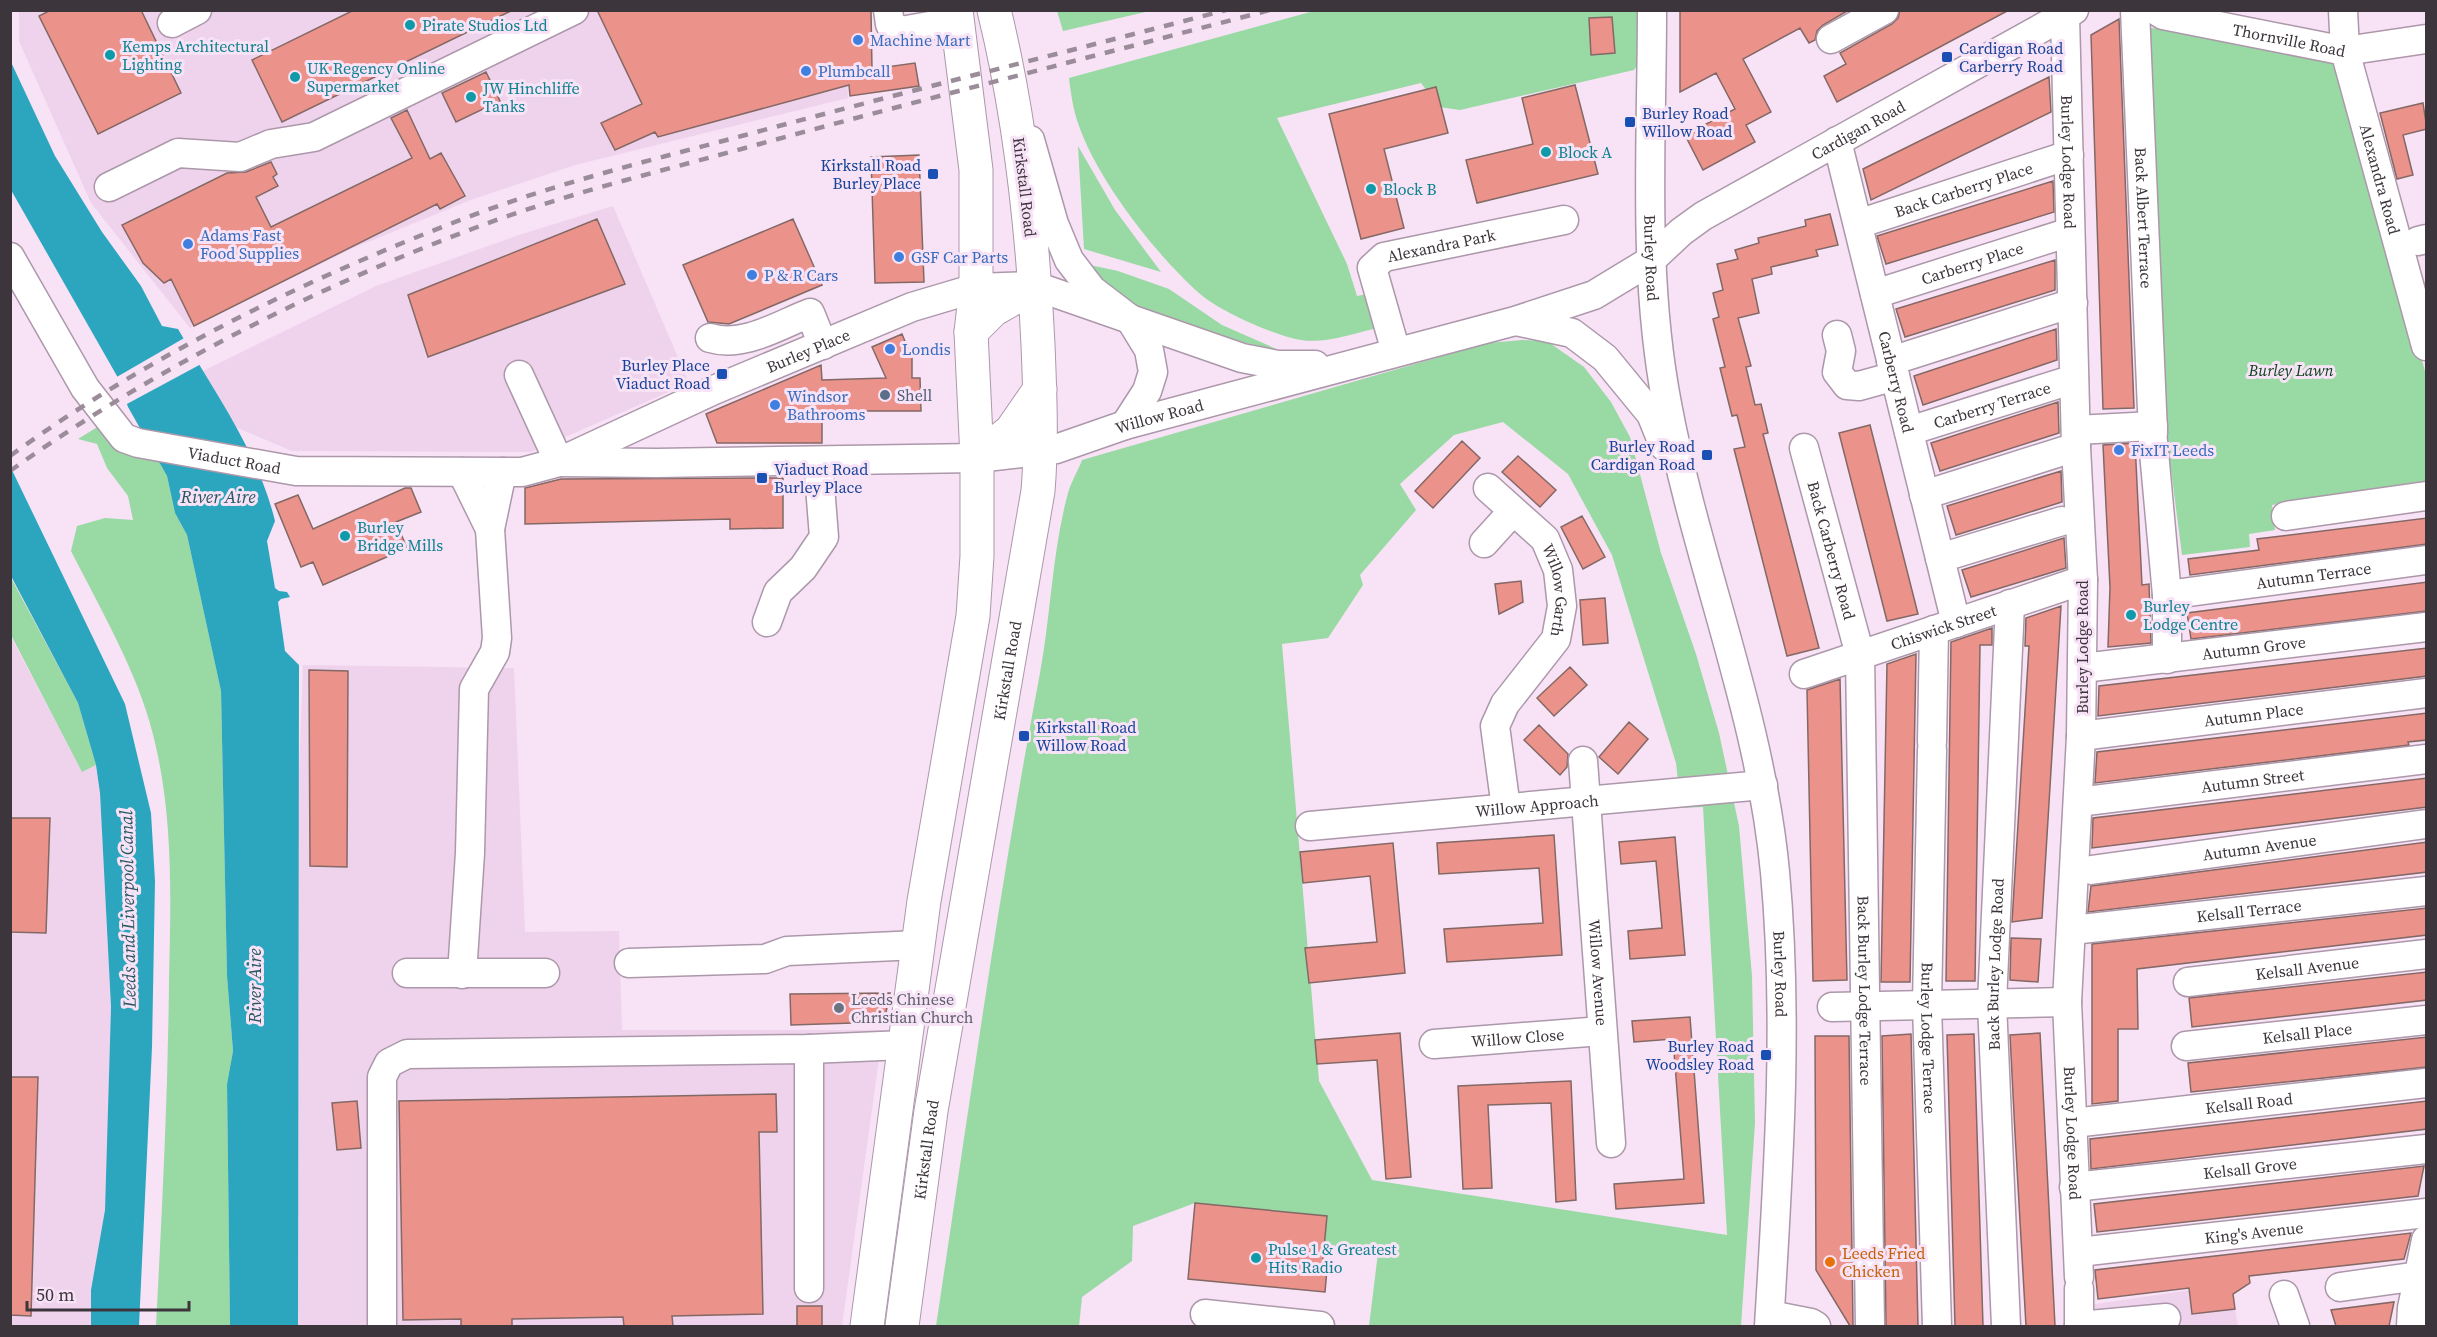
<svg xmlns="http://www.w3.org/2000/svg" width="2437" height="1337" font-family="'Source Serif 4',serif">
<rect width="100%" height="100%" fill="#f8e2f6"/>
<path fill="#efd3ec" d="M19,11H844L848,98L575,165L468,201L351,249L190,328L91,203L19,41Z
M613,206L689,383L531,452L292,451L233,426L203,371L376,286L522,234Z
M10,635L82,772L96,765L100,793L111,1007L105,1210L91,1290V1326H11Z
M303,665L514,668L525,932L619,931L622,1030H883L842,1326H298V796Z
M2190,1290L2235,1309L2238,1326H2090L2089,1305Z"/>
<path fill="#98d9a4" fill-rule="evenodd" d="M1057,11V10L1150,11L1063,31Z
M1314,11H1639L1640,61L1634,70L1460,110L1439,107L1421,83L1277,118L1347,264L1357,296L1368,294L1378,328C1354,333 1326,344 1301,340C1275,336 1219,311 1199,293C1155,254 1096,178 1078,123C1073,109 1071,94 1069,78Z
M2145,27L2339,55L2426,375V483L2272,505L2275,530L2249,534L2250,547L2182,555L2163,407Z
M1078,146L1115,210L1161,272L1084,249Z
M1085,264L1118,271L1169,289L1222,325L1281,351L1208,334L1126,303Z
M1522,340L1547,341L1584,367L1611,402L1630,437L1661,553L1696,654L1719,733L1739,826L1752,976L1755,1123L1741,1326H1369L1378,1253L1324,1246L1327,1216L1195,1203L1133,1226L1132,1261L1082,1297L1079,1326H936C969,1108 999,890 1040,673C1051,614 1052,552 1068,493C1071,482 1078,471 1082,460L1488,343ZM1503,422L1568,474L1612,555L1676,763L1681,808L1703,807L1727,1235L1372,1180L1319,1081L1282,644L1328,638L1363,585L1360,575L1416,510L1400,484L1454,435Z
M104,423L144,435L167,476L175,513L187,535L221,691L227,976L233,1051L227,1084L230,1326H156C162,1211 168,1096 169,981C171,893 174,805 149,720C133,665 97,602 71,551L77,526L105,518L133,520L128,496L107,468L97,444L78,439Z
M10,576L78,703L96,765L82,772L11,635Z"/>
<path fill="#2ca6bf" d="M10,60L55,156L102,232L141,286L162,326L178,329C213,390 258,451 275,521L267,541L275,588L279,591L287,592L290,597L281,599L278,602L285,651L299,665L298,1326H230L227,1084L233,1051L227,976L221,691L187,535L175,513L167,476L128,407L117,376L11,190Z
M10,466L125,704L151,813L155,881L152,1047L139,1326H91V1290L105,1210L111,1007L100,793L96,765L78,703L11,576Z"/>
<path fill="#f8e2f6" d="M186,337L203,363L125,405L115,378Z"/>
<path fill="#eb938b" stroke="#836865" stroke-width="1.5" d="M51,10H141L181,93L98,134L39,16Z
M354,10H513L282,122L252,60Z
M597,10H871L872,69L915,63L919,86L850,96L849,85L658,137L655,132L615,150L601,123L642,104Z
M1680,10H1849L1823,25L1817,31L1815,40L1809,43L1800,28L1743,59L1771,112L1746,125L1755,142L1703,170L1685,135L1735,109L1716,73L1680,92Z
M1900,10H2009L1837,102L1824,76L1846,64L1840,53L1892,24L1898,18Z
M1612,17L1615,53L1591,55L1589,18Z
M2119,19L2134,408L2103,409L2091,35Z
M486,72L500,101L456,122L442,93Z
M2049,77L2051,112L1871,200L1863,169Z
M1575,85L1598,174L1477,203L1466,160L1533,144L1522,98Z
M1436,87L1448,133L1384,149L1404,228L1361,239L1329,114Z
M2423,103L2427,129L2403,135L2413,175L2397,179L2380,113Z
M407,110L430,159L441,153L465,196L440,209L437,204L194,326L171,279L164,283L143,263L122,225L227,173L246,172L271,162L277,174L273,177L278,186L256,197L271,227L412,158L391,118Z
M919,155L924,282L875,283L871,157Z
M2053,181L2054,212L1886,264L1877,236Z
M1830,214L1838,245L1816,250L1818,256L1771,267L1772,274L1752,279L1759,313L1738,318L1751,366L1746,367L1755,405L1761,404L1768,433L1763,434L1819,648L1787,656L1734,449L1745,447L1737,415L1732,416L1720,368L1725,367L1713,319L1719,317L1713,293L1723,290L1717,264L1738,259L1735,250L1759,243L1758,238L1806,226L1805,220Z
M597,219L625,284L428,357L408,295Z
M793,219L822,285L729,324L708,322L683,265Z
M2055,260V290L1905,337L1896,309Z
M2056,329L2057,360L1923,405L1914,376Z
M902,334L909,351L912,352V378H920L921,411H822V443H717L706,414L821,365L822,380L886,378L872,347Z
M2058,402L2059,433L1940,471L1931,443Z
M1870,425L1918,614L1887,621L1839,433Z
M1462,441L1480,458L1433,508L1415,491Z
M2135,443L2142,585L2149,584L2151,643L2108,647L2110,587L2103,445Z
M1518,456L1556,490L1540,507L1502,472Z
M2061,471L2062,502L1956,535L1947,506Z
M783,478V528L730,529V519L525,524V488L561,479Z
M405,488H411L421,512L396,522L407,548L323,585L313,562L301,567L275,504L298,495L313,529Z
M1582,516L1605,557L1583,569L1561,527Z
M2427,518V544L2190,575L2188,559L2259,550L2257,539Z
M2064,538L2066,568L1971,597L1962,570Z
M1521,581L1523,602L1499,614L1495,584Z
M2427,582V611L2191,639L2187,613Z
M1605,598L1608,643L1583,645L1580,600Z
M2061,606L2042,918L2012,922L2029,646H2025L2026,618Z
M1992,628V645H1980L1975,981H1946L1951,642Z
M2427,648V676L2098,716L2099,686Z
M1916,654L1910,982H1881L1887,664Z
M1570,667L1587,685L1554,716L1537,698Z
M309,670L348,671L347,867L310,866Z
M1840,679L1847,980L1813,981L1807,690Z
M2427,713V740L2408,742L2409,745L2095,783L2097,752Z
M1629,722L1648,739L1618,774L1599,757Z
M1539,725L1568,754L1567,767L1560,775L1524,740Z
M2427,778V807L2092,848L2093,818Z
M10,818H50L46,933L10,932Z
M1554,835L1562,955L1447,962L1444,929L1543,923L1539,868L1439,874L1437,843Z
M1675,837L1685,955L1630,959L1628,931L1662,928L1656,861L1621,864L1619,842Z
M2427,842V872L2088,912L2091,886Z
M1393,843L1405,973L1309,983L1305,948L1377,942L1370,876L1303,883L1300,852Z
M2427,908V935L2137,969L2138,1029H2118V1101L2092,1104V944Z
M2011,938L2041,939L2038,982L2010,980Z
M2427,972V1000L2192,1027L2189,998Z
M890,993L884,1022L791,1025L790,994Z
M1690,1017L1704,1203L1616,1209L1614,1184L1684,1179L1673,1039L1634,1042L1632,1021Z
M1400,1033L1411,1177L1386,1179L1377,1060L1317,1064L1315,1040Z
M2040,1033L2042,1071L2055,1326H2026L2015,1133L2010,1035Z
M1911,1034L1918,1326H1886L1882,1036Z
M1974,1034L1983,1326H1955L1947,1035Z
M1815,1036H1849L1853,1326H1850L1816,1270Z
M2427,1037V1067L2191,1092L2188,1063Z
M10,1077H38L31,1316L10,1315Z
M1571,1081L1576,1200L1556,1202L1551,1103L1488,1105L1492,1188L1463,1189L1458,1086Z
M776,1094L777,1132H759L763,1314L672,1316L673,1326H624L623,1317L512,1319V1326H461V1319L403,1320L399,1101Z
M357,1101L361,1148L337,1150L332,1103Z
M2427,1101V1129L2091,1169L2090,1139Z
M2424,1166L2418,1196L2097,1232L2094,1204Z
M1195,1203L1327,1216L1322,1269H1327L1325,1292L1188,1279Z
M2411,1233L2404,1259L2249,1276L2250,1283L2233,1294L2235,1309L2192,1314L2189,1288L2098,1299L2095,1270Z
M2394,1302L2389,1326H2336L2331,1310Z
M797,1306H822V1326H797Z"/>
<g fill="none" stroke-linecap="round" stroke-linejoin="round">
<defs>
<g id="minor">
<path d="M888,10L890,24L901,31L958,21"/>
<path id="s1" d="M1652,10C1652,142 1642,274 1667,404C1696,561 1760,712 1775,872C1789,1023 1778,1176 1769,1326"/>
<path id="s2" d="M2135,10L2153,433"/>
<path id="s3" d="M2155,10L2163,15L2345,51L2426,39"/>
<path id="s4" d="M2343,10L2345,51L2426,346"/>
<path id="s5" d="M2065,16L2076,447L2083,580L2081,736L2067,1002L2079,1277"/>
<path d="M172,23L197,10"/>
<path d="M1831,39L1884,10"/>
<path d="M1030,140L1054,224L1069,260L1092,290L1130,319L1149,350L1153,372L1147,391L1125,425"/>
<path id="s6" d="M1837,141L1956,623"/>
<path d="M109,187L178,153L240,157L271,144L314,137L574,10"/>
<path id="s7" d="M1858,224L2069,155"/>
<path d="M2418,241L2426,239"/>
<path id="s8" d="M10,257L85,388L124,438L138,443L296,471L522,472L559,462L714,390L912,307L976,288L1035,286L1242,358L1278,365H1315"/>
<path id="s9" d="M1875,294L2070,232"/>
<path d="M1516,321L1572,333L1605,358L1651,414L1664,446"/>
<path d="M1837,335L1841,351L1837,372L1847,385L1859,386L1895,376"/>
<path d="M710,338C744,348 779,325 810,313L823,345"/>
<path id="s10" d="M1396,352L1372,268L1384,257L1564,220"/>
<path d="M1891,361L2073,303"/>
<path d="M519,375L559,462"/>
<path d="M2076,430L2153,426"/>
<path id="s11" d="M1909,431L2074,379"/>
<path d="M2153,441L2167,595V659"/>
<path id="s12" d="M1804,448L1860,655L1870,1326"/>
<path id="s13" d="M559,462L657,463L977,458L1056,449L1125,425L1515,321L1594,295L1650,261L1681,232L1703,216L2074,10"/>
<path d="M462,472L490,529"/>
<path id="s14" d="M1488,488L1545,539L1558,570L1562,606L1556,639L1505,704L1495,726L1506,808"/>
<path d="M1924,495L2076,447"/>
<path d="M2286,516L2426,496"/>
<path d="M1484,543L1512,512"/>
<path d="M1940,558L2062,521"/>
<path id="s15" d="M2167,595L2426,560"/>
<path d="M767,622L778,592L803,568L824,537L818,461"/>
<path id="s16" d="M2083,668L2426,627"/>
<path id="s17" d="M1804,674L2083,580"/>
<path id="s18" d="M2081,736L2426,693"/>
<path d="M1932,742L1934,630"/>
<path id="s19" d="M1932,750L1927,1005L1937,1326"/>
<path id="s20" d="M1583,761L1611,1143"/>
<path id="s21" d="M2078,802L2426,759"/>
<path id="s22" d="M1310,826L1763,785"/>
<path id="s23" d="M2091,870L2426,824"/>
<path id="s24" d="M2072,930L2426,891"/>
<path d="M629,963L765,959L787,951L918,945"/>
<path d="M407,973H545"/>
<path d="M462,974L470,853L474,689L495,652L497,638L490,529L502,472"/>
<path id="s25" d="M2188,982L2426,954"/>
<path d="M1832,1007L2067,1002"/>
<path id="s26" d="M1434,1044L1602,1031"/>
<path id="s27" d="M2186,1046L2426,1020"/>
<path id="s28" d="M2073,1123L2426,1083"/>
<path id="s29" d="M2074,1187L2426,1149"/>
<path id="s30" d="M2079,1252L2426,1213"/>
<path d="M2340,1287L2419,1276"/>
<path d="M809,1288V1049"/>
<path d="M2079,1289V1326"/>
<path d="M2284,1295L2295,1326"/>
<path d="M1205,1314L1320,1326"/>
<path d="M1770,1315L1811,1323L1816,1326"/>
<path d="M382,1326V1077L389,1063L407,1054L809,1049L905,1045"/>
<path id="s31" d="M2006,1326L1992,1003L2010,604"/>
<path d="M2079,1326L2166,1318"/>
<path d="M2411,1326L2412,1308L2426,1240"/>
</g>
<g id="major">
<path d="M971,332L993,310L1035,286"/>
<path d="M977,458L1011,431L1040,389"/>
<path d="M867,1326L924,901L973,616L977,556V458L971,332L976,288V170L956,10"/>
<path id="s32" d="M902,1326L931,1111L1038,491C1042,442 1040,394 1038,345C1033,233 1021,120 994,10"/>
</g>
</defs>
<use href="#minor" stroke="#ac98aa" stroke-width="31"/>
<use href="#major" stroke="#ac98aa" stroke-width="35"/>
<use href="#minor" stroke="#fff" stroke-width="28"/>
<use href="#major" stroke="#fff" stroke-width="33"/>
<path stroke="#9b8c9a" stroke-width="4.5" stroke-dasharray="10 10" stroke-linecap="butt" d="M10,456C149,355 308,278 468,217C555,184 647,161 738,137C900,93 1063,53 1226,10
M10,471C152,370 310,290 472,229C561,195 654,173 745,148C920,100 1095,56 1270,10"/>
</g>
<g fill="#0f9aa8" stroke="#f8e2f6" stroke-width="2">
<circle cx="410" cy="25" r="6"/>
<circle cx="110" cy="55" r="6"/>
<circle cx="295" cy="77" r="6"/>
<circle cx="471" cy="97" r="6"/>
<circle cx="1546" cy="152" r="6"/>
<circle cx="1371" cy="189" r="6"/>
<circle cx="345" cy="536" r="6"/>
<circle cx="2131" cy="615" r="6"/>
<circle cx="1256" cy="1258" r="6"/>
</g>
<g fill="#3f7fe0" stroke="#f8e2f6" stroke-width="2">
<circle cx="858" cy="40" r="6"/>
<circle cx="806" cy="71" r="6"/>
<circle cx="188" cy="244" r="6"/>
<circle cx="899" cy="257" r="6"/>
<circle cx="752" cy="275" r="6"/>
<circle cx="890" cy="349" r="6"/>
<circle cx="775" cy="405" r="6"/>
<circle cx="2119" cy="450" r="6"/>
</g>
<g fill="#1a4fb4" stroke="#f8e2f6" stroke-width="2">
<rect x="1941" y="51" width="12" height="12" rx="3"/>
<rect x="1624" y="116" width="12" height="12" rx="3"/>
<rect x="927" y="168" width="12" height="12" rx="3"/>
<rect x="716" y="368" width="12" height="12" rx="3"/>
<rect x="1701" y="449" width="12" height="12" rx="3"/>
<rect x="756" y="472" width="12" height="12" rx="3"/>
<rect x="1018" y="730" width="12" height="12" rx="3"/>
<rect x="1760" y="1049" width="12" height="12" rx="3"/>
</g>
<circle fill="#5c6f8a" stroke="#f8e2f6" stroke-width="2" cx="885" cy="395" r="6"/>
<circle fill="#6b7280" stroke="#f8e2f6" stroke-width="2" cx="839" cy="1008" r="6"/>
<circle fill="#e8710a" stroke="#f8e2f6" stroke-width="2" cx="1830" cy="1262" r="6"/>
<g text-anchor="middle" stroke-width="6" stroke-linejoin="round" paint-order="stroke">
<g font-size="16" fill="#0d838f" stroke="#f8e2f6" text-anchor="start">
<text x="422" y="31">Pirate Studios Ltd</text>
<text x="122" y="52">Kemps Architectural<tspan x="122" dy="18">Lighting</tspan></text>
<text x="307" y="74">UK Regency Online<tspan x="307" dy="18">Supermarket</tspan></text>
<text x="483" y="94">JW Hinchliffe<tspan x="483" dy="18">Tanks</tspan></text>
<text x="1558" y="158">Block A</text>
<text x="1383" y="195">Block B</text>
<text x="357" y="533">Burley<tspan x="357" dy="18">Bridge Mills</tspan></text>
<text x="2143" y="612">Burley<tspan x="2143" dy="18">Lodge Centre</tspan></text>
<text x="1268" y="1255">Pulse 1 &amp; Greatest<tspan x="1268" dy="18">Hits Radio</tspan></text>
</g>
<g font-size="16" fill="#3d353c" stroke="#f8e2f6">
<text dy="6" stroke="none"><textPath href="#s3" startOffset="138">Thornville Road</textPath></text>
<text dy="6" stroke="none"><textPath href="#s13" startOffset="1370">Cardigan Road</textPath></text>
<text dy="6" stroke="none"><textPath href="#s5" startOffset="146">Burley Lodge Road</textPath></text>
<text dy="6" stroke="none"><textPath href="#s4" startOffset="174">Alexandra Road</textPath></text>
<text transform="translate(1025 187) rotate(83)" y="6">Kirkstall Road</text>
<text dy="6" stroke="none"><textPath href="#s7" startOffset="111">Back Carberry Place</textPath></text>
<text dy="6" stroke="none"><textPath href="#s2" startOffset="208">Back Albert Terrace</textPath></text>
<text dy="6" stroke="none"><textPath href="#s10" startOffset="162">Alexandra Park</textPath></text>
<text dy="6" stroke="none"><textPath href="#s1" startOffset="248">Burley Road</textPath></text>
<text dy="6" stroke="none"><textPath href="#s9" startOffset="102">Carberry Place</textPath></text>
<text dy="6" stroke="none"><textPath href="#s8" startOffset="927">Burley Place</textPath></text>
<text dy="6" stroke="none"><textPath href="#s6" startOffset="248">Carberry Road</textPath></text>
<text dy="6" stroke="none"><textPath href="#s11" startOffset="87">Carberry Terrace</textPath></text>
<text dy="6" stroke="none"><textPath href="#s13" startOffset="606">Willow Road</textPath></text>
<text dy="6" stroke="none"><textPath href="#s8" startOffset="327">Viaduct Road</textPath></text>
<text dy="6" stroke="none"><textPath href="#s12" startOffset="106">Back Carberry Road</textPath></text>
<text dy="6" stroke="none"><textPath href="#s15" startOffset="148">Autumn Terrace</textPath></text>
<text dy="6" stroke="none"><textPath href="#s14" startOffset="130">Willow Garth</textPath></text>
<text dy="6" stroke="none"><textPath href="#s17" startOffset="147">Chiswick Street</textPath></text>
<text transform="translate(2082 647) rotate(-90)" y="6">Burley Lodge Road</text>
<text dy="6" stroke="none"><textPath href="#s16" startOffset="172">Autumn Grove</textPath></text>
<text dy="6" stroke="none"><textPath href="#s32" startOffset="664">Kirkstall Road</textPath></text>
<text dy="6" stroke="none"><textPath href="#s18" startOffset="174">Autumn Place</textPath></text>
<text dy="6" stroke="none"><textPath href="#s21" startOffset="176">Autumn Street</textPath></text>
<text dy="6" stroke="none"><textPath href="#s22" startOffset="228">Willow Approach</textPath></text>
<text dy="6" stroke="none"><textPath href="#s23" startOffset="170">Autumn Avenue</textPath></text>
<text dy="6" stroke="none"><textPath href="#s24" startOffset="178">Kelsall Terrace</textPath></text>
<text dy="6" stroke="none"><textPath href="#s31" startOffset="362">Back Burley Lodge Road</textPath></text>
<text dy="6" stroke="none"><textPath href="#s25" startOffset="120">Kelsall Avenue</textPath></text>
<text dy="6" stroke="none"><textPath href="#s20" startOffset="212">Willow Avenue</textPath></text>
<text dy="6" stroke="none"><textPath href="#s1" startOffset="978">Burley Road</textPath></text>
<text dy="6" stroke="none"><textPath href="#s12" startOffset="550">Back Burley Lodge Terrace</textPath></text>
<text dy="6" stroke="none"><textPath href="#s27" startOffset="122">Kelsall Place</textPath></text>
<text dy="6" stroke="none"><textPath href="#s26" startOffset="84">Willow Close</textPath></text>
<text dy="6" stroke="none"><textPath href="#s19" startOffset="288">Burley Lodge Terrace</textPath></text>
<text dy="6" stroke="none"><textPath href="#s28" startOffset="177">Kelsall Road</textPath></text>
<text dy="6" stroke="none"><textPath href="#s5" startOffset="1118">Burley Lodge Road</textPath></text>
<text dy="6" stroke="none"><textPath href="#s32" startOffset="178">Kirkstall Road</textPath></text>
<text dy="6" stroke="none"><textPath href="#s29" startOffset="177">Kelsall Grove</textPath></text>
<text dy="6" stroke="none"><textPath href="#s30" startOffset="176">King's Avenue</textPath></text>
</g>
<g font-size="16" fill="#366cbe" stroke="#f8e2f6" text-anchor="start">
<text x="870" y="46">Machine Mart</text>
<text x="818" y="77">Plumbcall</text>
<text x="200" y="241">Adams Fast<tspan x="200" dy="18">Food Supplies</tspan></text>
<text x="911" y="263">GSF Car Parts</text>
<text x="764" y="281">P &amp; R Cars</text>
<text x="902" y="355">Londis</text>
<text x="787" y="402">Windsor<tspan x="787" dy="18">Bathrooms</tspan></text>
<text x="2131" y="456">FixIT Leeds</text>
</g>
<g font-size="16" fill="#164399" stroke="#f8e2f6" text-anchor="start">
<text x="1959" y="54">Cardigan Road<tspan x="1959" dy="18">Carberry Road</tspan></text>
<text x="1642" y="119">Burley Road<tspan x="1642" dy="18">Willow Road</tspan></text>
<text x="921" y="171" text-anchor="end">Kirkstall Road<tspan x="921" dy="18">Burley Place</tspan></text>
<text x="710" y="371" text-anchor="end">Burley Place<tspan x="710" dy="18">Viaduct Road</tspan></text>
<text x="1695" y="452" text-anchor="end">Burley Road<tspan x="1695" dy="18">Cardigan Road</tspan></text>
<text x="774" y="475">Viaduct Road<tspan x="774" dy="18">Burley Place</tspan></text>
<text x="1036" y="733">Kirkstall Road<tspan x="1036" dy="18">Willow Road</tspan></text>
<text x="1754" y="1052" text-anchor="end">Burley Road<tspan x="1754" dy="18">Woodsley Road</tspan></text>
</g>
<g font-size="16" font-style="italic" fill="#0d421d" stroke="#f8e2f6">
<text x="2291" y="376">Burley Lawn</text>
</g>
<g font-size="16" fill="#4e5e75" stroke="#f8e2f6" text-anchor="start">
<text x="897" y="401">Shell</text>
</g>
<g font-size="16" fill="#5b616d" stroke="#f8e2f6" text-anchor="start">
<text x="851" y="1005">Leeds Chinese<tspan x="851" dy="18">Christian Church</tspan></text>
</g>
<g font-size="16" fill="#c56008" stroke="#f8e2f6" text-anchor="start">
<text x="1842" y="1259">Leeds Fried<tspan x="1842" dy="18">Chicken</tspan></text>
</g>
<g font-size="18" font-style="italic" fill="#265762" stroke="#f8e2f6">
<text x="218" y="503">River Aire</text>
<text transform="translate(128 909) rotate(-91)" y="6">Leeds and Liverpool Canal</text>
<text transform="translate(255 986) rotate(-90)" y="6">River Aire</text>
</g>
</g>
<rect width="2437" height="1337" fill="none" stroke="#3d353c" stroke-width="24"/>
<path d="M27 1301v9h162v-9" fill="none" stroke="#3d353c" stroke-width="3"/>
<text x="36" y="1301" font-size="18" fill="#3d353c" stroke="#f8e2f6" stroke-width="4.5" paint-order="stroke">50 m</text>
</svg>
